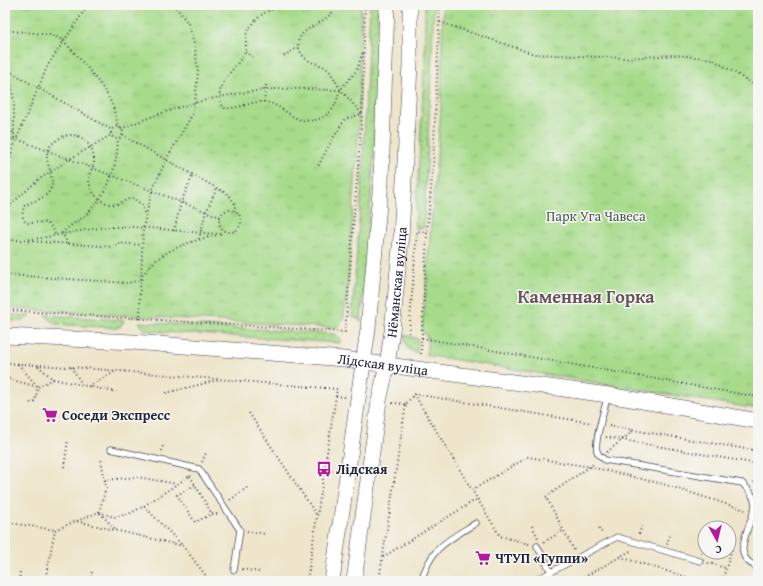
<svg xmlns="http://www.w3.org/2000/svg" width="763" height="586" font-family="'Gentium Book Plus',serif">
<defs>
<pattern id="grass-dots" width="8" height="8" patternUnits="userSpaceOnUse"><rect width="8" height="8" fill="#a7db8b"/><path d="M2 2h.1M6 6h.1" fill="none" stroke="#8fbc79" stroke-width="1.8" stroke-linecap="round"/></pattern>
<pattern id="park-tufts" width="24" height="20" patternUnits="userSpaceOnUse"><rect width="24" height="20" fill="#a7db8b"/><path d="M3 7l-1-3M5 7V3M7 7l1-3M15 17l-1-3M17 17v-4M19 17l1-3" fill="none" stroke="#8fbc79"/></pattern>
</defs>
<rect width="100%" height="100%" fill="#f6f6f2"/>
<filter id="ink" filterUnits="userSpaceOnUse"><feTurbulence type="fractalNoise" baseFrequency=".025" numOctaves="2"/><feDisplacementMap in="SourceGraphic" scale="8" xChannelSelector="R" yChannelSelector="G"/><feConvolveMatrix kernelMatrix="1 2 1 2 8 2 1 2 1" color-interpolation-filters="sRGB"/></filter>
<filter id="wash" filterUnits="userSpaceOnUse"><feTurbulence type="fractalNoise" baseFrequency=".012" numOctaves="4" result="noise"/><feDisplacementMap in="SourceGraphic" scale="16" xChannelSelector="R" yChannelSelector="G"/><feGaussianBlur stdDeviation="0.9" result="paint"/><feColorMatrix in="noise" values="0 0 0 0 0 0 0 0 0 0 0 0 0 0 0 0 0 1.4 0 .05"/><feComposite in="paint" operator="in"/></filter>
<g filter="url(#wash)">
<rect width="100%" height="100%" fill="#eee5ca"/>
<path fill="url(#grass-dots)" stroke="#647e63" d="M370,5H378L374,156L361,321L352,316L362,182Z
M425,5H434L424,228H415L425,58Z
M5,314L30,316L23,321H5Z
M45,315L124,320L121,326L116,328L55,324Z
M139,322L334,334L341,339L340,343L149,331L143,328Z
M405,335L418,339L417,353L409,350L405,341Z"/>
<path fill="url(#park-tufts)" stroke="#647e63" d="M5,5H361L359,124L347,298L343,320L336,328L5,308Z
M443,5H758V409L426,355L428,338L422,331L441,109Z"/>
</g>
<g filter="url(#ink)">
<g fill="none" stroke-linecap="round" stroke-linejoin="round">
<defs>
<path id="service" d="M608,395C605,407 594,441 597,451C598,456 602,457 605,460L742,483C748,489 754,495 755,504C755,508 753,513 752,516C746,536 732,558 758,567
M111,449L199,469L240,530L234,570
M537,546L551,572
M421,581C432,546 447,541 476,523
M534,581L617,537L700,561"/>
<g id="secondary">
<path id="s1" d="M5,336L133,342L344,359L608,395L758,421"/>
<path d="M332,581L368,329L381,181L387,5"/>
<path id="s2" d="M354,581L379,401L387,365L392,331L401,238L410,65V5"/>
</g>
</defs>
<use href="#service" stroke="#413f50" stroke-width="7"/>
<use href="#secondary" stroke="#413f50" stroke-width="16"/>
<path stroke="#413f50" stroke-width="2" stroke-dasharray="1 3" stroke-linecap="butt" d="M292,5C283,7 270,8 263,14C257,18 247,29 246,36C245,42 248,47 244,54C236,69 209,88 224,108C238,110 251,100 266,102C281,105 288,116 301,120C314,123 329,117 335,105C337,101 338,95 340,91C345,83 352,77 357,69C359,64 361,57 363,52
M335,5C332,27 287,26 301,53C307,64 319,62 327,69C333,74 336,83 341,90
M440,22L534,54L625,58L677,55L712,59L758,87
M5,30C17,32 47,33 57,37C69,43 103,86 109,98C114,108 116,117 118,127
M5,38L14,103V138
M245,52L253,57
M284,56L300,46
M5,69L112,130
M264,102L266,85
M5,107L6,130
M111 133a6 6 0 1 1 12 0a6 6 0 1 1-12 0Z
M121,129C167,109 215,95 265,90C289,87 316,90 341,90L362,114L345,119L332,140L317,168
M5,131L10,130L14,133
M122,135L229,195L235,204V211
M14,138L220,217
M5,140L11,141L14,138
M14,145L48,65L88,5
M5,177L14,144
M219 221a11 11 0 1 1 22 0a11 11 0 1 1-22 0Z
M5,210L38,180L68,160L111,135
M174,231L181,202L193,175
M55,234C49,220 44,222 31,223C21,224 22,212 24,206C33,200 45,200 50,190C59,173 34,155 57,140C61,137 65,135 71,135C85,135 95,149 94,163C93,168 89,172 89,177C88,189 98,202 110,204C119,206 125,199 133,198L142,205L145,216
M199,239L206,212L217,188
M5,240C42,242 78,228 115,227C151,226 186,233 222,234
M29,241L115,247L117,243L142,245
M68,244L62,233C68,227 75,223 82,218C107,197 117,170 118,139
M10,275L127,283L141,280L143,228L152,191L166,160L192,115L195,102L198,72L195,47L188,23L174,5
M5,310L345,332L362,114L365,5
M140,319C141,309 138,287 142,278C155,251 191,241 218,235
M409,333L417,231L427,232
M422,338L758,397
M421,354L427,232L433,167L440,5
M5,363L71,367L337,389L307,581
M18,364L38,387
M38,366L53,379L116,392
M71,367L82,384
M5,378L38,387
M89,386L116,371
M166,393L218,380
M414,394L592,423
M414,394L472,490
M336,396L345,397
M30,403L35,401L38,387L53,379
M392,403L406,404
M249,413L316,514
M609,426L758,451
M606,437L758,464
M162,451L163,445
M607,452L633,431
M202,462L206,453
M64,467L68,440
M324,469L335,471
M190,476L212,514H218
M105,480L137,477L177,484
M754,483L758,471
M195,485L177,495L195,522L212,514
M230,500L248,487
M144,506L182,545
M99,512L106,488L101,459
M100,513L117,531
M5,518L11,522
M77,521L99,512L114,517L129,514L144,506L191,475
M5,522L55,530
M532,526L538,538
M599,528L603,535
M247,531L266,534
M639,534L642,526
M544,542L564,530
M529,544L500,536L472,490L528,457L591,467L663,484L745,510
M667,544L670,535
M574,550L546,497L595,463
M701,553L703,545
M383,557L477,499
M620,557L700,581
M708,563L726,568
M242,569L259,572
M584,578L594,581
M19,581L20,571
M45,581L55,530L76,521L183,546L210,581
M91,581L92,572
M131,581V579
M379,581L406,404L414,394
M577,581L632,550
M722,581L733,546"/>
<use href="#service" stroke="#fff" stroke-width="5.5"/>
<use href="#secondary" stroke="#fff" stroke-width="15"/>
</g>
</g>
<defs>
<symbol id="supermarket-bare" viewBox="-9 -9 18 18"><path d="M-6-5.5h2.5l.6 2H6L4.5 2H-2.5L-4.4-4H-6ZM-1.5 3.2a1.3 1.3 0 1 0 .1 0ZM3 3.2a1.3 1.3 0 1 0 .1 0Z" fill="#b5179e" stroke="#f6f6f2" stroke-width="2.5" paint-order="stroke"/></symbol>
<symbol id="bus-bare" viewBox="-9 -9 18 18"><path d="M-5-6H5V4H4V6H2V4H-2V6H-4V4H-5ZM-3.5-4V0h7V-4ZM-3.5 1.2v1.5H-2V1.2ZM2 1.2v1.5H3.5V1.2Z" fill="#b5179e" stroke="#f6f6f2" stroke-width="2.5" paint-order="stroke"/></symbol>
</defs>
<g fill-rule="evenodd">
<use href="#supermarket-bare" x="39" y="404" width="22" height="22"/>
<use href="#bus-bare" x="313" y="458" width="22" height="22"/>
<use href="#supermarket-bare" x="472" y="547" width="22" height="22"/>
</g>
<g text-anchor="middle" stroke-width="3" stroke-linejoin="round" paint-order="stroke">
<g font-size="14" fill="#4a5a53" stroke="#f6f6f2">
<text x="596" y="221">Парк Уга Чавеса</text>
</g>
<g font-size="14" fill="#22223b" stroke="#f6f6f2">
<text dy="5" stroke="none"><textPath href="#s2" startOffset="302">Нёманская вуліца</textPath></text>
<text dy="5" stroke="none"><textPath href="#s1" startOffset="379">Лідская вуліца</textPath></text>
</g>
<g font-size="14" font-weight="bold" fill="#22223b" stroke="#f6f6f2" text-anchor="start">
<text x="62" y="420">Соседи Экспресс</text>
<text x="336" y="474">Лідская</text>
<text x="495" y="563">ЧТУП «Гуппи»</text>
</g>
<g font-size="18" font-weight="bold" fill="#665259" stroke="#f6f6f2">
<text x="586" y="303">Каменная Горка</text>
</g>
</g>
<rect width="763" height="586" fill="none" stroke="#f6f6f2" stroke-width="20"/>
<g transform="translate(717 540) rotate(172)"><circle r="19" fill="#f6f6f2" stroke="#a1a1a9"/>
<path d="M0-3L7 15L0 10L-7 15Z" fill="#b5179e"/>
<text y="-6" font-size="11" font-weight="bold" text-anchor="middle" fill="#22223b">С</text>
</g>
</svg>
